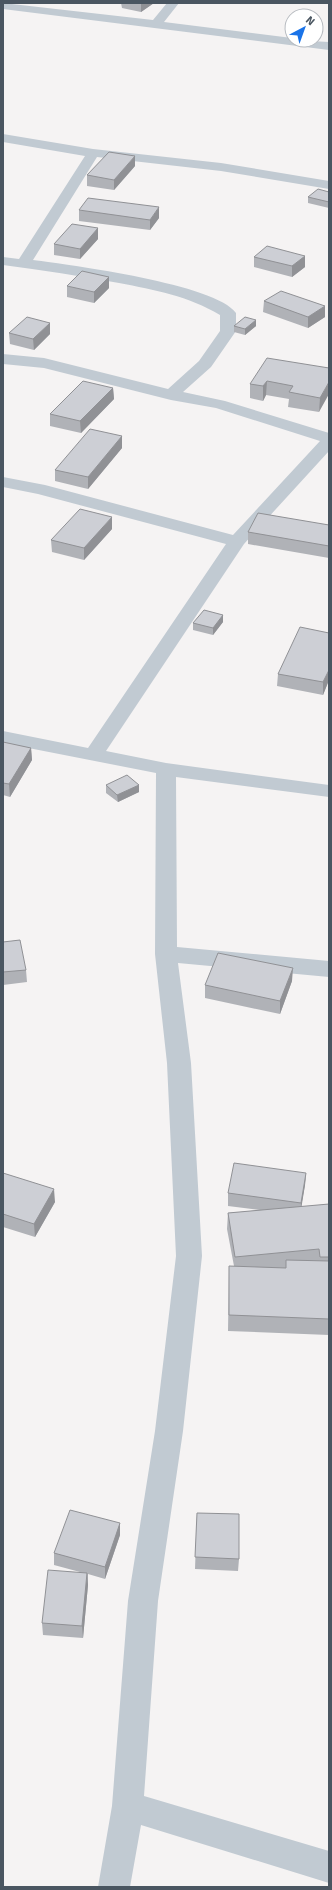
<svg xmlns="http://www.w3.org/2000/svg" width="332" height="1890" font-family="Signika,sans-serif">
<rect width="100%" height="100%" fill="#f5f3f3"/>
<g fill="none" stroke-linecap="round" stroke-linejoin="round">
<path fill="#c1cad2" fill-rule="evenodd" d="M3,3L153,20L167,3H179L164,22L292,38V40L329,42V50L3,9Z
M3,134L93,149L221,163L329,181V189L221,171L97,157L33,260C71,265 216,284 236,313V331L211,367L183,392L225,401L329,433V451L244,544L106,751L166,763L329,785V797L176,777L177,947L329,961V977L178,963L191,1063L202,1256L183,1431L158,1601L144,1796L329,1851V1883L141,1825L130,1887H98L112,1806L128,1601L155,1431L176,1256L167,1063L155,954L156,773L3,743V731L88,748L226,544L38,494L3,487V477L45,485L233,535L320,441L216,408L171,400L44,368L3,364V354L44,358L168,389L199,361L220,331V315C188,296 155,290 119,283C80,276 42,270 3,265V257L19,259L85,156L3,142Z"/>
</g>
<path fill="#b0b2b7" d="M121,3H154L141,12L122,8Z
M135,166L114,190L87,186V175Z
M329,192V208L308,203V197Z
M79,210L159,218L150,230L79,221Z
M98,228V239L80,259L54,255V244Z
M305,256V267L292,277L254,267V257Z
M67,286L109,288L94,303L67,297Z
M264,301L325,306V317L308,328L263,312Z
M256,320V326L245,335L234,332V326Z
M50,323V334L34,350L10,344L9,333Z
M329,368L319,412L288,407L289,399L266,395L263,401L250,398V384Z
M113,388L114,399L81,433L50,426V414Z
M122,436V448L88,489L55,481V470Z
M329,525V558L248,544V532Z
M112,529L84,560L52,552L51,540Z
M223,615V622L213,635L193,630V623Z
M329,633V680L323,695L277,686L278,674Z
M3,742L31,748L32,760L10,797L3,795Z
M106,785H139V792L118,802L106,793Z
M3,942L26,970L27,982L3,985Z
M292,981L280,1014L205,998V985Z
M3,1173L55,1202L35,1237L3,1227Z
M306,1173L305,1185L301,1207L329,1204V1335L228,1331L229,1266H234L227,1229L228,1213L260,1210L228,1206V1193Z
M197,1513L239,1559L238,1571L195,1569Z
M120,1523V1535L105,1579L88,1574V1585L83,1638L43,1635L42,1623L80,1572L54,1565V1553Z"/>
<path fill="#909195" d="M141,3H154L141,12Z
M135,156V166L114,190V180Z
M159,207V218L150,230V220Z
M98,228V239L80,259V249Z
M305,256V267L292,277V266Z
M109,277V288L94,303V292Z
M325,306V317L308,328V317Z
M256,320V326L245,335V329Z
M50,323V334L34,350L33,339Z
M267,381L266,395L263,401V386Z
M329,382V394L319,412L320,398Z
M113,388L114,399L81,433L80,421Z
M122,436V448L88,489V477Z
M112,517V529L84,560V548Z
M223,615V622L213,635V628Z
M329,670V680L323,695V682Z
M31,748L32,760L10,797L9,784Z
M139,785V792L118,802L117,795Z
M293,968L292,981L280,1014V1001Z
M306,1173L305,1185L300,1216L301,1203Z
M54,1189L55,1202L35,1237L34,1224Z
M120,1523V1535L105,1579V1567Z
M87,1573L88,1585L83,1638L82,1626Z"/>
<path fill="#cdcfd5" stroke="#909195" d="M109,152L135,156L114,180L87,175Z
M318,189L329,192V202L308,197Z
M88,198L159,207L150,220L79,210Z
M72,224L98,228L80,249L54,244Z
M267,246L305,256L292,266L254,257Z
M82,271L109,277L94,292L67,286Z
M281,291L325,306L308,317L264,301Z
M27,317L50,323L33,339L9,333Z
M245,317L256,320L245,329L234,326Z
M267,358L329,368V382L320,398L289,392L293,386L267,381L263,386L250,384Z
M83,381L113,388L80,421L50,414Z
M90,429L122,436L88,477L55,470Z
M80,509L112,517L84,548L51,540Z
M258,513L329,525V546L248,532Z
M204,610L223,615L213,628L193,623Z
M300,627L329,633V670L323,682L278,674Z
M3,742L31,748L9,784L3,783Z
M127,775L139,785L117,795L106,785Z
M20,940L26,970L3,972V942Z
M218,953L293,968L280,1001L205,985Z
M234,1163L306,1173L301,1203L228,1193Z
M3,1173L54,1189L34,1224L3,1214Z
M329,1204V1257H320L319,1249L235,1257L228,1213Z
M286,1260L329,1261V1319L229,1315V1266L286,1268Z
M70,1510L120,1523L105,1567L54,1553Z
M197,1513L239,1514V1559L195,1557Z
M48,1570L87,1573L82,1626L42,1623Z"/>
<rect width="332" height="1890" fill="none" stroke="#4a5661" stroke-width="8"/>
<g transform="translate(304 28) rotate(41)"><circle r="19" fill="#ffffff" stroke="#b7bbc0"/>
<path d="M0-3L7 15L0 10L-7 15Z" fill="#1a73e8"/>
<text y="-6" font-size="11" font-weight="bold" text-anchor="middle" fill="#4a5661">N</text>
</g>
</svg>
